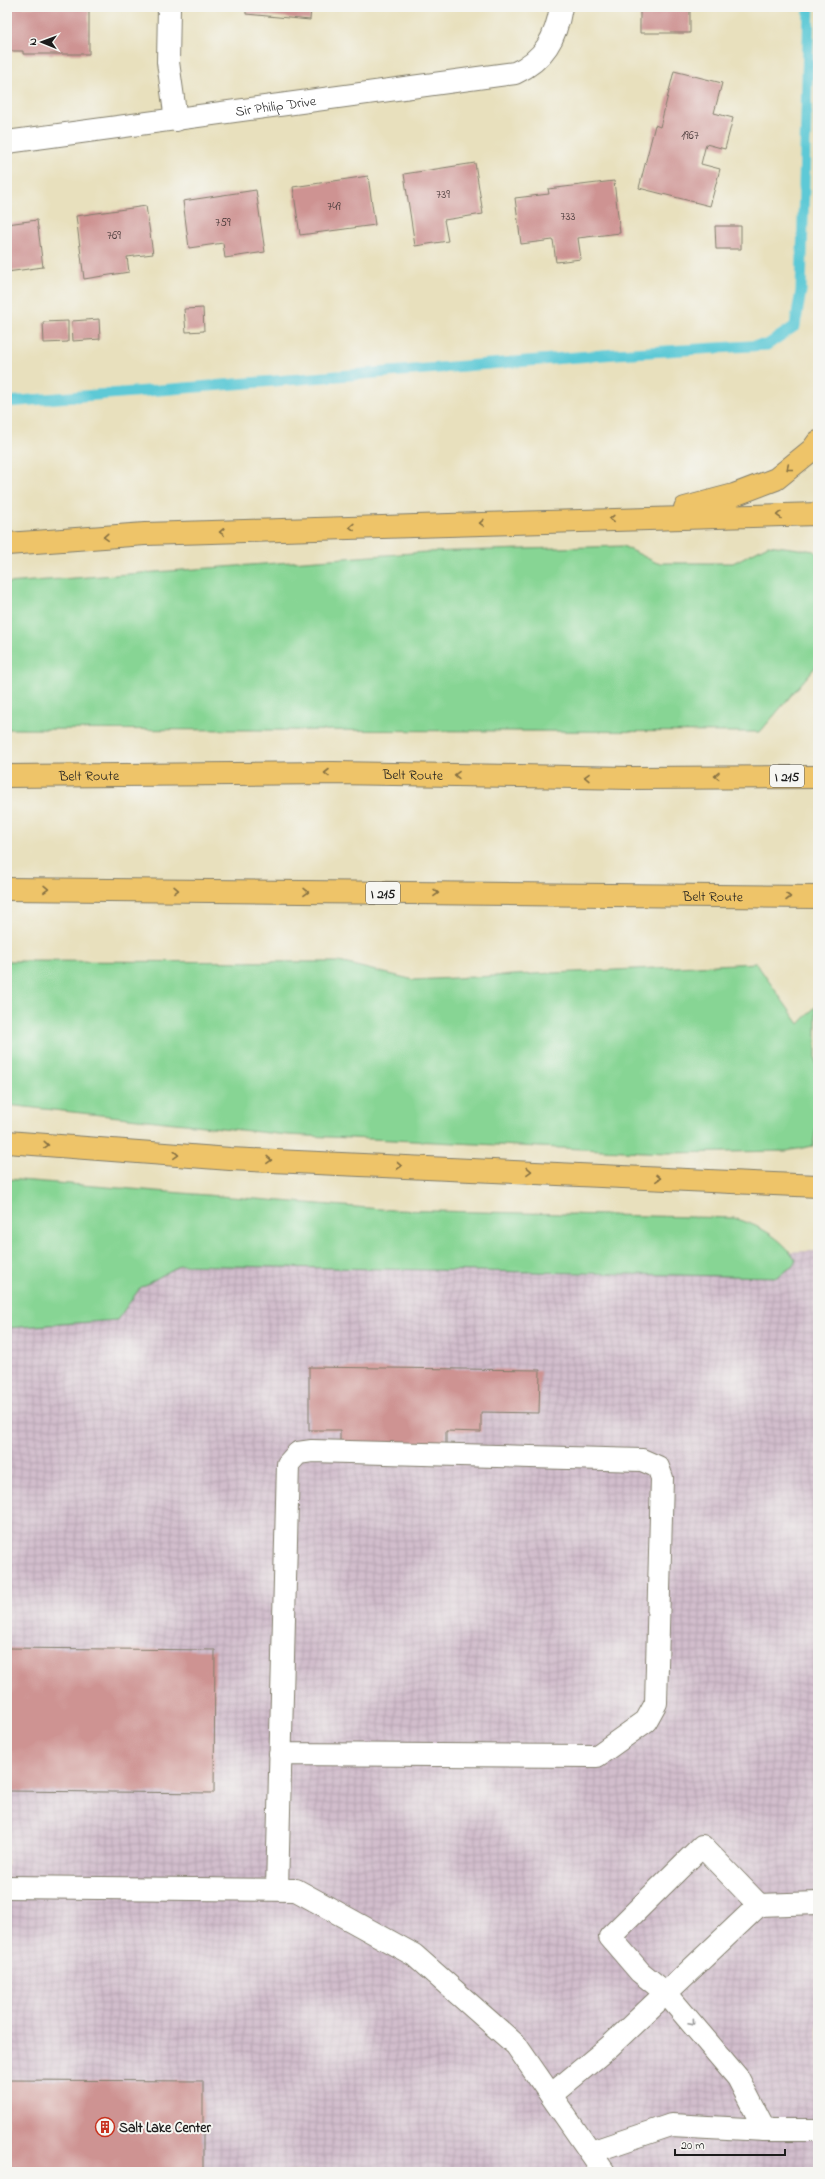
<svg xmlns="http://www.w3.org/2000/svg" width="825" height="2179" font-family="'Indie Flower',sans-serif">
<defs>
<pattern id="industrial-grid" width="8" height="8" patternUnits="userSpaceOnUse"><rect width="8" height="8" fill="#d1bdcc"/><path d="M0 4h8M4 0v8" fill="none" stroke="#b3a2af"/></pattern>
</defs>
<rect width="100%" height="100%" fill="#f6f6f2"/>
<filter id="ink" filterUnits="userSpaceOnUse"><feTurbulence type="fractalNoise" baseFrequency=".025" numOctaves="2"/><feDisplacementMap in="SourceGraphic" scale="8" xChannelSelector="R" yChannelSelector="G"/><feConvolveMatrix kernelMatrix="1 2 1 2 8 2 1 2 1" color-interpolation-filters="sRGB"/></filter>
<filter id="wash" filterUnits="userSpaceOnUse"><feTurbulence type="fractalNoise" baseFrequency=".012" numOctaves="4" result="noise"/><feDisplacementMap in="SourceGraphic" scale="16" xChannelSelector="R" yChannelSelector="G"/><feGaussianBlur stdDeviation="0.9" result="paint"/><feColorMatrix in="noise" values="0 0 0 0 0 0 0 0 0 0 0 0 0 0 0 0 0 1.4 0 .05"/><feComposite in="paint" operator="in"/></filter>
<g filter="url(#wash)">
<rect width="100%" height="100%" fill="#e8e0bd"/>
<path fill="url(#industrial-grid)" d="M7,1233L249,1262L818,1251V2172H7Z"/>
<path fill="#87d594" stroke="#527858" d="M768,545L815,551L818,557V664L760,732L7,729V583L426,552L623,546L657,563H733Z
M7,961L339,962L414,980L756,963L799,1024L816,1006V1128L813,1146L787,1151L666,1153L287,1135L7,1105Z
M7,1179L393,1210L734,1218C760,1226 781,1237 796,1260L793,1266L777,1277L180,1265L140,1288L117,1320L7,1328Z"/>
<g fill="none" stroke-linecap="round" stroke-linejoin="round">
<path stroke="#5dc9d6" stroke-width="11" d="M7,402L616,354L767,345L795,326L801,291L809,7"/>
</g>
<g id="blocks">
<path fill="#ce9392" d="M7,7H89V54H23V51H7Z
M246,7H311L310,20L246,14Z
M640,7H690V33H640Z
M674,71L722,83L714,113L733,118L725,149L706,144L701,164L720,169L710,206L639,188L655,125L660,127Z
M475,163L483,214L444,220L448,241L415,246L404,174Z
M368,176L375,225L300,235L293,187Z
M614,181L620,233L578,238L581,259L556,262L553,240L521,244L515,198L549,194L548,189Z
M256,190L265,252L225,258L223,243L189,248L183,201Z
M146,206L153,254L127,257L129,272L84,279L76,216Z
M37,220L43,267L7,272V224Z
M715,226H741V249H716Z
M203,308L204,331L186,332L184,309Z
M99,319L100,339L73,341L72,321Z
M68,321V342L44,343L43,322Z
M309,1367L540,1370L539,1413L481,1412V1432L446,1431V1452L340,1450V1430H309Z
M7,1648L215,1650L214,1793L7,1791Z
M7,2080L203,2081V2172H7Z"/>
</g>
</g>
<g filter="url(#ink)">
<use href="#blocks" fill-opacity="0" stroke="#827e6c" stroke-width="1"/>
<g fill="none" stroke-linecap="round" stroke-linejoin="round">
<defs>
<g id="minor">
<path d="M169,7L168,62L176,120"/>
<path id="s1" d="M7,142L515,73C544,60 556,38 561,7"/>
<path d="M7,1887L296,1890L414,1955L516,2045L604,2172"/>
<path d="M277,1889L288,1464L298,1453L312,1451L642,1460L658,1467L662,1478L656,1703L646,1721L597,1756L280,1754"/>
<path d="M551,2095L609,2047L759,1905"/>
<path d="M765,2130L738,2078L666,1993L640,1972L610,1937L702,1846L759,1905L818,1903"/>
<path d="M591,2152L671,2125L765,2130H818"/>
</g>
<g id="highway">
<path d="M685,508L734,495L776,479L813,449L818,442"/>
<path d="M7,544L145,534L818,514"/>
<path id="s2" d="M7,776L333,773L631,778L818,777"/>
<path id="s3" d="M7,889L818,897"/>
<path d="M7,1142L230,1159L818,1186"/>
</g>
</defs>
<use href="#minor" stroke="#827e6c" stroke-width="24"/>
<use href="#highway" stroke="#827e6c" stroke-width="24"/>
<use href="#minor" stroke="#fff" stroke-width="22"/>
<use href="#highway" stroke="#eec469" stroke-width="22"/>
</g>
<defs><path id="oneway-chevron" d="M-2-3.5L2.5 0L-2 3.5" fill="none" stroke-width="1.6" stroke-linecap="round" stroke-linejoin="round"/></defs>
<g stroke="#857042">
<use href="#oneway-chevron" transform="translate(789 468) rotate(141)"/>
<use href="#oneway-chevron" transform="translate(779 515) rotate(179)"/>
<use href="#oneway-chevron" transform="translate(612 519) rotate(178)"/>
<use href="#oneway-chevron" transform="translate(482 523) rotate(178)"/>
<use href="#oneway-chevron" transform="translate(352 527) rotate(178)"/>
<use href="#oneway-chevron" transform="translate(222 532) rotate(178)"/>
<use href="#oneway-chevron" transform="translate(106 537) rotate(176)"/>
<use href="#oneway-chevron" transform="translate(327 773) rotate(180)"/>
<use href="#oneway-chevron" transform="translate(457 775) rotate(-179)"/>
<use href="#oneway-chevron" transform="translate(717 776) rotate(179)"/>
<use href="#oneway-chevron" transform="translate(587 777) rotate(-179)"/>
<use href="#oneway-chevron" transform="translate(46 889) rotate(1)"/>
<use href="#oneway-chevron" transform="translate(176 890) rotate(1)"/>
<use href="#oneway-chevron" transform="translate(306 892) rotate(1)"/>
<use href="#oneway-chevron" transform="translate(436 893) rotate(1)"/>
<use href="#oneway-chevron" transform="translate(788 897)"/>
<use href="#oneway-chevron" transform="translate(46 1145) rotate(4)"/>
<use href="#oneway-chevron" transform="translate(176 1155) rotate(4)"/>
<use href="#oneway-chevron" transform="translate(269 1160) rotate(2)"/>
<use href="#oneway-chevron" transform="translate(399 1166) rotate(2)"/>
<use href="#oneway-chevron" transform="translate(529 1171) rotate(2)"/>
<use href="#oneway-chevron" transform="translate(658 1178) rotate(3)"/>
</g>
<use stroke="#999" href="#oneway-chevron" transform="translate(692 2022) rotate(49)"/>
</g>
<defs>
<symbol id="building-ring" viewBox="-11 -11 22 22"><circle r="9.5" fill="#f6f6f2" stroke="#c8321e" stroke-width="1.5"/><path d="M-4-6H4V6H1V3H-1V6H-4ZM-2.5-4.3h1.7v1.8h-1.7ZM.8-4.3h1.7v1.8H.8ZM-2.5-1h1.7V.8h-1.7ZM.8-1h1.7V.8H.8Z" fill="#c8321e"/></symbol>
</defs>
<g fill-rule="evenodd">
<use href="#building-ring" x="94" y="2116" width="22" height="22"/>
</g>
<g text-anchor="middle" stroke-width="4" stroke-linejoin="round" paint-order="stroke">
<g font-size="12" fill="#483a3a">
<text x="690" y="139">1967</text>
<text x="443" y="198">739</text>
<text x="334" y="210">749</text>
<text x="568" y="220">733</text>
<text x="223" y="226">759</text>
<text x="114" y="239">769</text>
</g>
<g fill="#f6f6f2" stroke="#5d5d5c" stroke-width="1">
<rect x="770" y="765" width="34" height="22" rx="3"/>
<rect x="366" y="882" width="34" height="22" rx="3"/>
</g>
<g font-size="13" font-weight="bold" fill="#1c1c1c">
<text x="787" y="781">I 215</text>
<text x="383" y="898">I 215</text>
</g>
<g font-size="14" fill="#1c1c1c" stroke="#f6f6f2">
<text dy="5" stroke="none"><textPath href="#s1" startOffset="271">Sir Philip Drive</textPath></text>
<text dy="5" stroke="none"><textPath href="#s2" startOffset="406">Belt Route</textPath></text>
<text dy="5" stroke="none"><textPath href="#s2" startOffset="82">Belt Route</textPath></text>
<text dy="5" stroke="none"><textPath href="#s3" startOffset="706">Belt Route</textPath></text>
</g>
<g font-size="14" font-weight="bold" fill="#1c1c1c" stroke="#f6f6f2" text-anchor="start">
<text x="119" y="2132">Salt Lake Center</text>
</g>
</g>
<rect width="825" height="2179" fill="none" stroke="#f6f6f2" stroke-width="24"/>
<g transform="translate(42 42) rotate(271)" stroke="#f6f6f2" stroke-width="3" paint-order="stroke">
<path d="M0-3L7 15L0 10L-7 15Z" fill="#1c1c1c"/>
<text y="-6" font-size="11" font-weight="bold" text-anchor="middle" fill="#1c1c1c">N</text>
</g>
<path d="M675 2149v6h110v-6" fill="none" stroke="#1c1c1c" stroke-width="2"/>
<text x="681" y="2149" font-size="12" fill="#1c1c1c" stroke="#f6f6f2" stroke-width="3" paint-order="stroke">20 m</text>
</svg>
